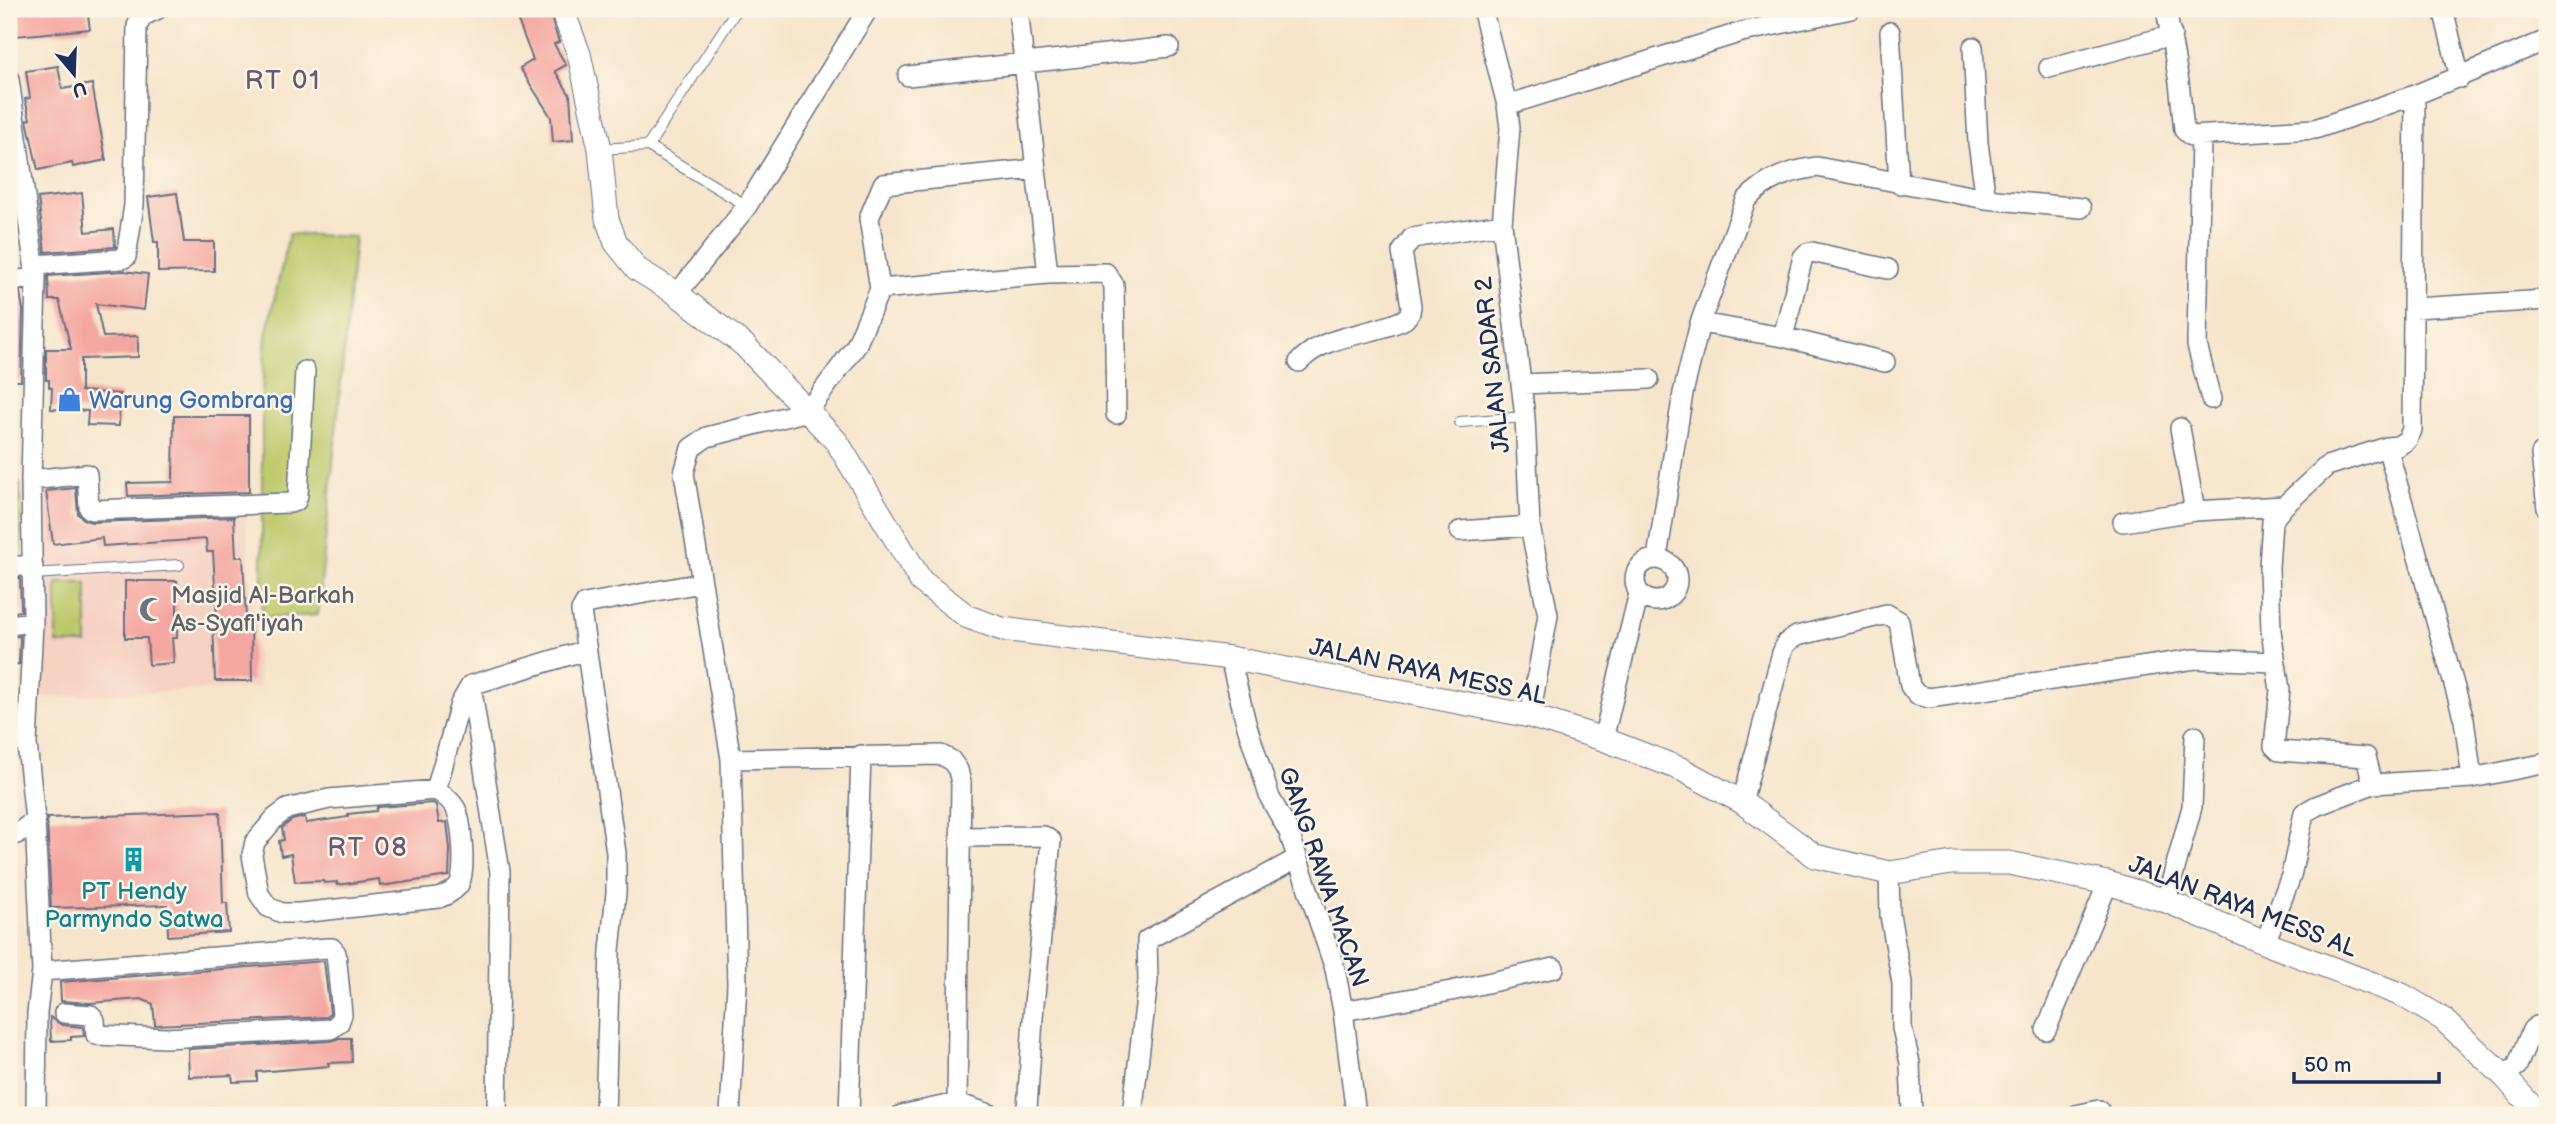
<svg xmlns="http://www.w3.org/2000/svg" width="2556" height="1124" font-family="'Balsamiq Sans',sans-serif">
<rect width="100%" height="100%" fill="#fcf5e5"/>
<filter id="ink" filterUnits="userSpaceOnUse"><feTurbulence type="fractalNoise" baseFrequency=".0143" numOctaves="2"/><feDisplacementMap in="SourceGraphic" scale="14" xChannelSelector="R" yChannelSelector="G"/><feConvolveMatrix kernelMatrix="1 2 1 2 8 2 1 2 1" color-interpolation-filters="sRGB"/></filter>
<filter id="wash" filterUnits="userSpaceOnUse"><feTurbulence type="fractalNoise" baseFrequency=".00686" numOctaves="4" result="noise"/><feDisplacementMap in="SourceGraphic" scale="28" xChannelSelector="R" yChannelSelector="G"/><feGaussianBlur stdDeviation="1.57" result="paint"/><feColorMatrix in="noise" values="0 0 0 0 0 0 0 0 0 0 0 0 0 0 0 0 0 1.4 0 .05"/><feComposite in="paint" operator="in"/></filter>
<g filter="url(#wash)">
<rect width="100%" height="100%" fill="#f6e5cb"/>
<path fill="#f5d2c2" d="M84,480L87,512L244,504L259,687L37,698V484Z"/>
<path fill="#bcc96b" stroke="#6c7c64" stroke-width="2" d="M289,234L355,237L318,615L262,618V392L266,336Z
M20,484L21,555L9,556V485Z
M57,583H87V644H57Z"/>
<g id="blocks">
<path fill="#f4a7a0" d="M40,9H87L90,29L16,36L14,11Z
M539,9H548L559,42L554,44L566,65L555,71L570,95L573,140L553,142L551,117L520,68L533,60L517,18Z
M58,66L62,89L92,84L106,160L73,167L72,163L38,170L27,120L30,119L25,99L30,98L26,71Z
M82,193L86,232L114,229L115,247L45,252L38,198Z
M177,193L184,242H214V271L158,272V242H154L148,197Z
M124,271L148,274L144,310L96,304L103,337L138,336V357L81,359V391L120,394L119,426L87,425L88,411L51,409L52,388L49,387V380H46V349H71L59,300H49L48,276Z
M20,292L23,310L21,381H13L11,340H9V293Z
M174,416H249V492L128,496L127,483L173,482Z
M76,488L78,514L85,520L92,522L234,517L236,557H243L246,617H251L252,681H215L213,618H217L213,552H207L206,539L103,546L102,538L53,544L46,491Z
M9,578H20L21,611L9,613Z
M125,581H177V638H172L174,663L149,665L147,638H125Z
M20,636L19,664L9,665V637Z
M433,803L436,805L439,823L447,822L450,849L449,876L380,886L379,879L337,885V882L324,883V881L295,882L291,854L281,856L279,841L284,840L282,828L292,820L305,817L306,823L348,817V814L376,811L377,807Z
M220,812L223,903H227L229,932L168,936L167,905L51,908L47,818Z
M324,961L330,1013L327,1017L155,1025L153,1004L141,999L90,1003L61,1001L60,982Z
M50,1017L62,1025L83,1027L84,1036L71,1037V1040L51,1041Z
M339,1038H351L352,1062L328,1063L329,1066L257,1072V1081L233,1082L232,1075L189,1077L188,1049L332,1041Z"/>
</g>
</g>
<g filter="url(#ink)">
<use href="#blocks" fill-opacity="0" stroke="#686f84" stroke-width="2"/>
<g fill="none" stroke-linecap="round" stroke-linejoin="round">
<defs>
<path id="service" d="M648,146L737,9
M600,149L648,146L747,206
M1460,422L1525,417
M33,574L179,565"/>
<path id="minor" d="M1484,9V16L1507,105L1510,128L1502,224L1525,417L1530,526L1548,615L1530,716
M2166,9L2179,82L2184,130L2191,136L2315,129L2415,95L2547,40
M2443,9L2460,78
M1890,32L1899,184
M2049,68L2172,35
M908,76L1169,47
M9,79L36,278L31,480L33,622L27,744L35,820L42,971L37,1013L36,1115
M1507,105L1742,32L1851,9
M2201,136L2197,345L2211,399
M1036,169L1048,274
M1986,199L2081,208
M35,265L122,259L126,257L134,205L137,26L143,16L158,9
M9,281L36,278
M880,289L1048,274L1106,273L1114,285L1116,414
M677,294L747,206L868,9
M2414,308L2547,300
M1700,323L1783,337L1885,362
M1783,337L1803,257L1807,253L1812,252L1888,269
M1299,362C1327,332 1371,337 1405,319L1410,313L1411,306L1402,252L1412,238L1502,224
M1521,384L1649,379
M2180,428L2195,511
M2387,447L2464,720L2472,778
M2541,454L2547,508
M31,480L87,474L89,508L92,510L290,503L296,501L298,495L305,371
M2123,522L2195,511L2284,506
M1460,531L1530,526
M1657,558L1683,393L1700,323L1746,200C1766,179 1789,171 1817,167L1986,199L1978,143L1973,47
M1635 580a21 21 0 1 1 42 0a21 21 0 1 1-42 0Z
M9,566H33
M9,625L33,622
M1230,658L1246,723L1270,798L1288,830L1335,969L1343,1011L1356,1115
M471,685L500,872L497,1115
M1603,739L1639,593
M731,759L941,755L951,760L958,770L961,783L957,1103
M2373,784L2366,757L2279,751L2274,746L2280,690L2271,631L2269,567L2272,521L2284,506L2327,466L2387,447L2398,446L2407,440L2412,430L2415,95
M436,790C444,795 451,800 456,809C462,823 467,874 458,886C453,892 446,895 439,898L300,913H282L268,907L259,894L252,855L255,842L275,818L287,809L329,799Z
M436,790L460,704L471,685L586,650
M1742,802L1782,653L1786,643L1797,636L1887,614L1899,621L1910,686L1917,695L1929,698L2195,659L2275,662
M9,836L17,834L35,820
M962,837L1044,836L1051,841L1034,1004L1027,1109L1021,1115
M1889,873L1890,915L1902,983V1028L1910,1063L1912,1115
M2166,901L2192,807L2195,736
M2265,943L2291,876L2304,813L2316,806L2373,784L2472,778L2547,763
M42,971L327,948H332L336,953L342,1014L339,1023L331,1029L166,1038L96,1035L95,1020L91,1015L64,1013
M1343,1011L1451,991L1554,968
M2046,1030L2108,883
M2504,1076L2517,1066L2532,1030L2537,1026L2547,1028
M605,1115L610,950L616,893V853L581,611L585,604L701,583
M730,1115L737,984L731,759L684,473L691,448L707,437L808,411L856,346L880,289L869,218L883,184L1036,169L1018,9
M849,1115L861,755
M901,1115L957,1103L992,1115
M1132,1115L1148,981L1147,940L1296,859
M2076,1115L2099,1110"/>
<path id="tertiary" d="M562,9L579,54L600,149L607,219L616,243L637,269L677,294L744,345L837,442L921,581L968,617L1002,629L1230,658L1530,716L1603,739L1681,769L1742,802L1815,856L1889,873L1952,863H2009L2108,883L2166,901L2265,943L2402,995L2443,1019L2504,1076L2539,1115"/>
</defs>
<use href="#service" stroke="#686f84" stroke-width="12"/>
<use href="#minor" stroke="#686f84" stroke-width="22"/>
<use href="#tertiary" stroke="#686f84" stroke-width="25"/>
<use href="#service" stroke="#fff" stroke-width="10"/>
<use href="#minor" stroke="#fff" stroke-width="19"/>
<use href="#tertiary" stroke="#fff" stroke-width="23"/>
</g>
</g>
<defs>
<symbol id="shop-bare" viewBox="-9 -9 18 18"><path d="M-5-2.5h2.3a2.7 3.5 0 0 1 5.4 0H5L5.5 6h-11ZM-1.5-2.5h3a1.5 2.3 0 0 0-3 0Z" fill="#3f7fe0" stroke="#fcf5e5" stroke-width="2.5" paint-order="stroke"/></symbol>
<symbol id="mosque-bare" viewBox="-9 -9 18 18"><path d="M3.5-4.9A6 6 0 1 0 3.5 4.9A5 5 0 1 1 3.5-4.9Z" fill="#6b7280" stroke="#fcf5e5" stroke-width="2.5" paint-order="stroke"/></symbol>
<symbol id="building-bare" viewBox="-9 -9 18 18"><path d="M-4-6H4V6H1V3H-1V6H-4ZM-2.5-4.3h1.7v1.8h-1.7ZM.8-4.3h1.7v1.8H.8ZM-2.5-1h1.7V.8h-1.7ZM.8-1h1.7V.8H.8Z" fill="#0f9aa8" stroke="#fcf5e5" stroke-width="2.5" paint-order="stroke"/></symbol>
</defs>
<g fill-rule="evenodd">
<use href="#shop-bare" x="52" y="382" width="35" height="35"/>
<use href="#mosque-bare" x="134" y="592" width="35" height="35"/>
<use href="#building-bare" x="116" y="842" width="35" height="35"/>
</g>
<g text-anchor="middle" stroke-width="5" stroke-linejoin="round" paint-order="stroke">
<g font-size="24" fill="#1b2f5e" stroke="#fcf5e5">
<text transform="translate(1492 365) rotate(-96)" y="8">JALAN SADAR 2</text>
<text transform="translate(1428 671) rotate(12)" y="8">JALAN RAYA MESS AL</text>
<text transform="translate(1324 877) rotate(71)" y="8">GANG RAWA MACAN</text>
<text transform="translate(2243 906) rotate(21)" y="8">JALAN RAYA MESS AL</text>
</g>
<g font-size="24" fill="#366cbe" stroke="#fcf5e5" text-anchor="start">
<text x="89" y="408">Warung Gombrang</text>
</g>
<g font-size="24" fill="#5b616d" stroke="#fcf5e5" text-anchor="start">
<text x="171" y="603">Masjid Al-Barkah<tspan x="171" dy="28">As-Syafi'iyah</tspan></text>
</g>
<g font-size="24" fill="#0d838f" stroke="#fcf5e5">
<text x="134" y="899">PT Hendy<tspan x="134" dy="28">Parmyndo Satwa</tspan></text>
</g>
<g font-size="26" letter-spacing="2" fill="#675975" stroke="#fcf5e5">
<text x="283" y="89">RT 01</text>
<text x="368" y="856">RT 08</text>
</g>
</g>
<rect width="2556" height="1124" fill="none" stroke="#fcf5e5" stroke-width="35"/>
<g transform="translate(74 74) rotate(161)" stroke="#fcf5e5" stroke-width="5" paint-order="stroke">
<path d="M0-5L12 26L0 18L-12 26Z" fill="#1b2f5e"/>
<text y="-10" font-size="19" font-weight="bold" text-anchor="middle" fill="#1b2f5e">U</text>
</g>
<path d="M2294 1072v10h145v-10" fill="none" stroke="#1b2f5e" stroke-width="3.5"/>
<text x="2304" y="1072" font-size="21" fill="#1b2f5e" stroke="#fcf5e5" stroke-width="5" paint-order="stroke">50 m</text>
</svg>
